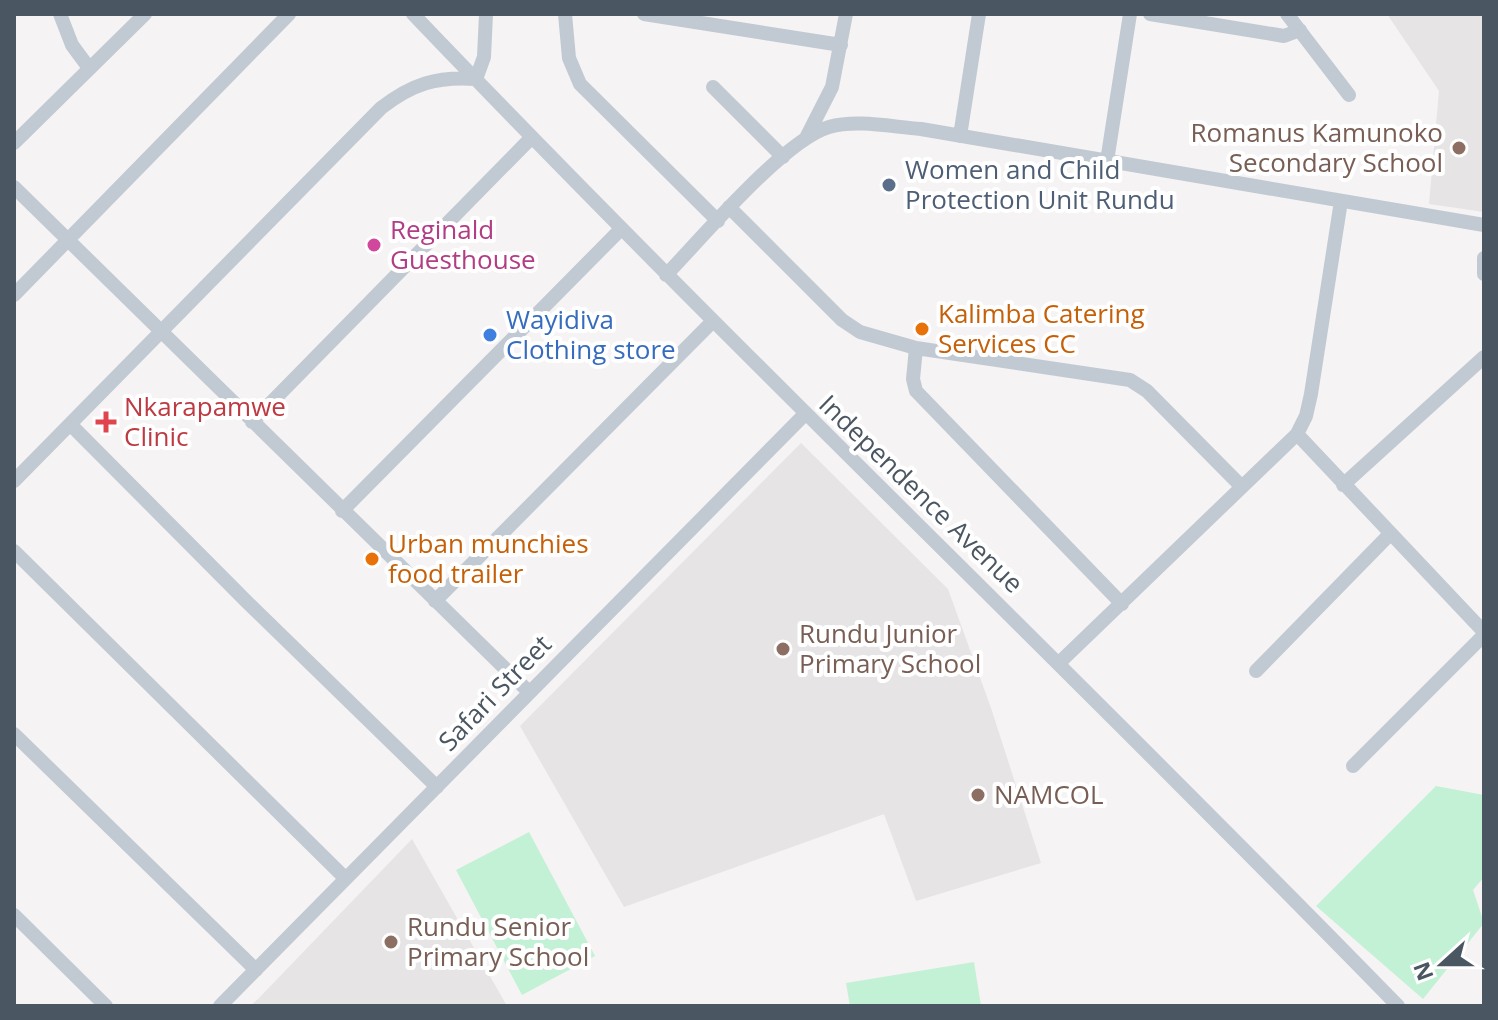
<svg xmlns="http://www.w3.org/2000/svg" width="1498" height="1020" font-family="'Open Sans',sans-serif">
<rect width="100%" height="100%" fill="#f5f3f3"/>
<path fill="#e6e4e5" d="M1387,14H1484V212L1429,204L1439,91Z
M801,443L948,589L991,708L1041,863L916,901L884,814L624,907L520,726Z
M412,839L507,1006H250L259,998Z"/>
<path fill="#c3f1d5" d="M1436,786L1484,795V877L1473,890L1484,923L1423,999L1316,906Z
M529,832L595,956L522,995L456,870Z
M974,962L981,1006H850L846,983Z"/>
<g fill="none" stroke-linecap="round" stroke-linejoin="round">
<path stroke="#c1cad2" stroke-width="14" d="M60,14L72,45L89,68
M413,14C735,351 1073,672 1398,1006
M565,14L569,58L580,84L718,221
M644,14L841,45
M1150,14L1284,36L1300,30
M1287,14L1349,95
M713,87L783,157
M960,136L979,14
M806,138L832,87L846,14
M14,143L145,14
M1107,161L1130,14
M14,187L529,692
M729,207L842,320L860,332L916,348L1130,380L1147,391L1242,487
M1484,258V274
M666,275C701,239 784,140 829,127C857,119 892,127 921,129L1484,225
M14,295L289,14
M916,348L913,379L916,391L1122,604
M252,422L531,138
M70,424L247,602L437,787
M1297,434L1484,632
M14,481L381,108C412,84 437,76 476,79L484,57L486,14
M1343,485L1484,357
M342,511L621,229
M14,551L345,878
M435,601L713,321
M1059,663L1297,434L1306,416L1311,394L1341,201
M1256,671L1390,534
M14,734L256,970
M1353,766L1484,635
M14,915L106,1006
M220,1006L805,414"/>
</g>
<g fill="#8d6e63" stroke="#fff" stroke-width="3">
<circle cx="1459" cy="148" r="8"/>
<circle cx="783" cy="649" r="8"/>
<circle cx="978" cy="795" r="8"/>
<circle cx="391" cy="942" r="8"/>
</g>
<circle fill="#5c6f8a" stroke="#fff" stroke-width="3" cx="889" cy="185" r="8"/>
<circle fill="#d1479c" stroke="#fff" stroke-width="3" cx="374" cy="245" r="8"/>
<g fill="#e8710a" stroke="#fff" stroke-width="3">
<circle cx="922" cy="329" r="8"/>
<circle cx="372" cy="559" r="8"/>
</g>
<circle fill="#3f7fe0" stroke="#fff" stroke-width="3" cx="490" cy="335" r="8"/>
<path fill="#e0444e" stroke="#fff" stroke-width="3" d="M102 410h8v8h8v8h-8v8h-8v-8h-8v-8h8z"/>
<g text-anchor="middle" stroke-width="8" stroke-linejoin="round" paint-order="stroke">
<g font-size="26" fill="#785e54" stroke="#fff" text-anchor="start">
<text x="1443" y="142" text-anchor="end">Romanus Kamunoko<tspan x="1443" dy="30">Secondary School</tspan></text>
<text x="799" y="643">Rundu Junior<tspan x="799" dy="30">Primary School</tspan></text>
<text x="994" y="804">NAMCOL</text>
<text x="407" y="936">Rundu Senior<tspan x="407" dy="30">Primary School</tspan></text>
</g>
<g font-size="26" fill="#4e5e75" stroke="#fff" text-anchor="start">
<text x="905" y="179">Women and Child<tspan x="905" dy="30">Protection Unit Rundu</tspan></text>
</g>
<g font-size="26" fill="#b23c85" stroke="#fff" text-anchor="start">
<text x="390" y="239">Reginald<tspan x="390" dy="30">Guesthouse</tspan></text>
</g>
<g font-size="26" fill="#c56008" stroke="#fff" text-anchor="start">
<text x="938" y="323">Kalimba Catering<tspan x="938" dy="30">Services CC</tspan></text>
<text x="388" y="553">Urban munchies<tspan x="388" dy="30">food trailer</tspan></text>
</g>
<g font-size="26" fill="#366cbe" stroke="#fff" text-anchor="start">
<text x="506" y="329">Wayidiva<tspan x="506" dy="30">Clothing store</tspan></text>
</g>
<g font-size="26" fill="#be3a42" stroke="#fff" text-anchor="start">
<text x="124" y="416">Nkarapamwe<tspan x="124" dy="30">Clinic</tspan></text>
</g>
<g font-size="26" fill="#4a5661" stroke="#fff">
<text transform="translate(921 494) rotate(44)" y="9">Independence Avenue</text>
<text transform="translate(495 693) rotate(-46)" y="9">Safari Street</text>
</g>
</g>
<rect width="1498" height="1020" fill="none" stroke="#4a5661" stroke-width="32"/>
<g transform="translate(1442 964) rotate(249)" stroke="#ffffff" stroke-width="6" paint-order="stroke">
<path d="M0-6L14 30L0 20L-14 30Z" fill="#4a5661"/>
<text y="-12" font-size="22" font-weight="bold" text-anchor="middle" fill="#4a5661">N</text>
</g>
</svg>
